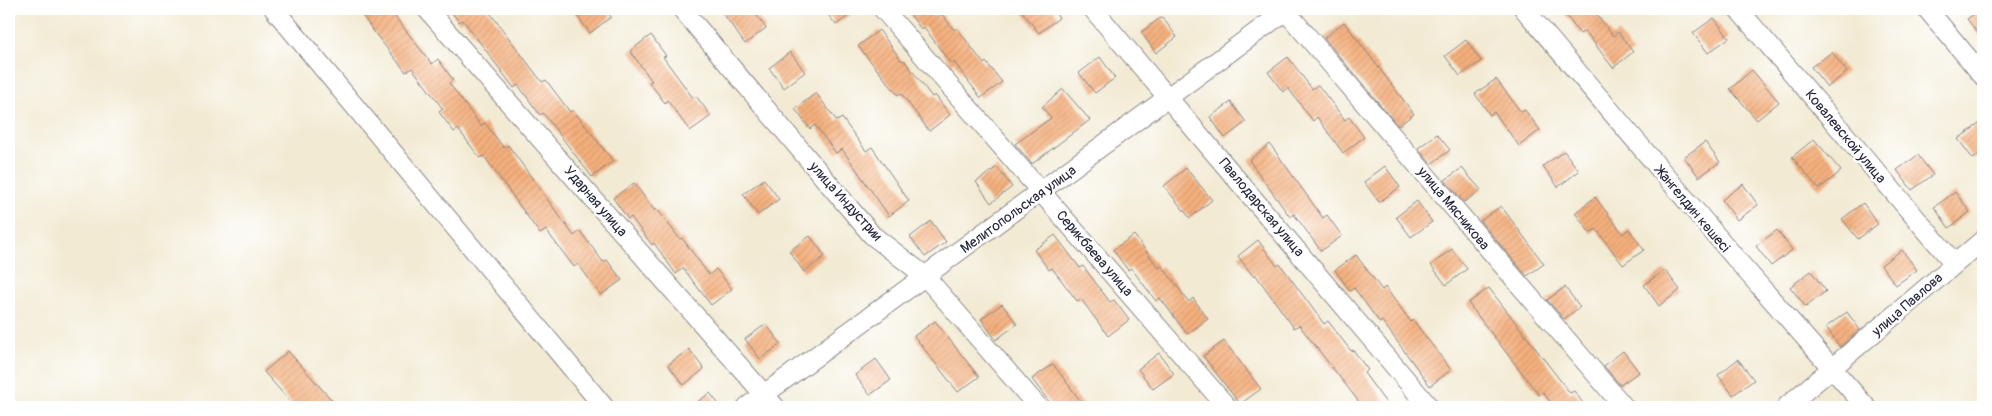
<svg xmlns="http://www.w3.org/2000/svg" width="1992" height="416" font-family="Pangolin,sans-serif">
<defs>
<pattern id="building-hatch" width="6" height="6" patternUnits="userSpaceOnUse" patternTransform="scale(1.25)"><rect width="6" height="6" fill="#f5b07d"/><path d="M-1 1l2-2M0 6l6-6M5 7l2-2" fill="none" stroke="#d2976d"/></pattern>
</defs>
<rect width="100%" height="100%" fill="#fff"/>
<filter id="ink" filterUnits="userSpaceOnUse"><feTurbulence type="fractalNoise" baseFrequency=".02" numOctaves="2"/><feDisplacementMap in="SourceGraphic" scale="10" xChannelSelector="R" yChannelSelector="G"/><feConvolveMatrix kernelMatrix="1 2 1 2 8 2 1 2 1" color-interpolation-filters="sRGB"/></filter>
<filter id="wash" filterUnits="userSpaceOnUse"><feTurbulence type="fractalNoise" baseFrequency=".0096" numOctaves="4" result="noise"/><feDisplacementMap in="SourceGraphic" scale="20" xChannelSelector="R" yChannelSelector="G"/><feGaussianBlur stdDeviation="1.12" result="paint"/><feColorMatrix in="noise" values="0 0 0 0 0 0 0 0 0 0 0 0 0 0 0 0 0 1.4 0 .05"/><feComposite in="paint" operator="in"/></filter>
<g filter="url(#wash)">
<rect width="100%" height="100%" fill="#f2ead3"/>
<g id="blocks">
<path fill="url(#building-hatch)" d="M371,9H389L432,64L438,59L453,80L449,83L481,126L485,123L504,148L508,145L574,236L580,231L603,262L607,260L622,280L601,295L578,264L574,267L546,230L540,234L484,156L480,158L458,129L454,132L439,112L443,109L412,68L406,72L377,36L362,15Z
M449,9H487L542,82L546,80L570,112L573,110L613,161L592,177L543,113L540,115L518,85L514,88L463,20L459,22Z
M572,9H605L611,17L590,33Z
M720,9H752L766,28L745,44Z
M824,9H857L836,25Z
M906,9H938L954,30L957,28L984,64L986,62L1002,82L981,98L954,62L951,64L924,27L921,29Z
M1020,9H1053L1059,18L1039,33Z
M1572,9H1593L1613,36L1618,32L1633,52L1613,68L1585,31L1580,34L1565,14Z
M1981,9H1983V40L1967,19Z
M1162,17L1177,37L1156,53L1141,32Z
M1714,18L1729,38L1708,53L1693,33Z
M1344,22L1414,114L1398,126L1324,38Z
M879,30L902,61L904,60L932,97L935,95L950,115L929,131L901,93L898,95L858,46Z
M651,35L666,56L663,57L693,98L696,96L711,116L690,131L667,100L665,103L649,82L652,81L630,51Z
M1466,40L1481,61L1460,76L1445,56Z
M790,52L805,72L784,88L769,68Z
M1832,52L1847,72L1827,87L1811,67Z
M1100,57L1115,78L1095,93L1079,73Z
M1288,57L1312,89L1318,85L1345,120L1349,117L1364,137L1343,153L1317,117L1313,121L1288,88L1283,92L1268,72Z
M1752,70L1779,102L1757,120L1730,89Z
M1496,79L1521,112L1525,110L1540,130L1519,146L1494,112L1490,115L1475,94Z
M1063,89L1090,120L1032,164L1015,144L1051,118L1042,107Z
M816,93L837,121L842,118L866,151L872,147L909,201L889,216L842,149L836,153L815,125L810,129L795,109Z
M1231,102L1246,122L1225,138L1210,117Z
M1979,124L1983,130V152L1973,159L1958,139Z
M1437,134L1450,150L1431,164L1418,148Z
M1814,139L1841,171L1819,189L1792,157Z
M1705,142L1720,162L1699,177L1684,157Z
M1270,144L1323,218L1327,215L1342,236L1321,251L1294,214L1290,217L1249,160Z
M1564,151L1579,171L1558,187L1543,166Z
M1918,155L1933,175L1912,190L1897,170Z
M1385,166L1400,187L1379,202L1364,182Z
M997,167L1012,187L991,203L976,182Z
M1186,168L1212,200L1190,218L1164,186Z
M1462,168L1481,190L1464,202L1445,180Z
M764,179L779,199L758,215L743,194Z
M634,183L655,211L657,209L680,239L682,238L709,275L716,269L732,289L711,305L683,268L676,274L654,243L652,245L631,217L628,219L613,198Z
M1743,184L1758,205L1737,220L1722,200Z
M1955,192L1970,212L1949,228L1934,207Z
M1595,197L1623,234L1629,229L1644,250L1623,265L1596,229L1590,233L1575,213Z
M1417,201L1432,222L1411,237L1396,217Z
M1863,203L1878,224L1858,239L1842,219Z
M1501,206L1544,264L1527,276L1480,221Z
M931,221L946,242L925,257L910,237Z
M1777,230L1792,250L1771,266L1756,246Z
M1055,235L1080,268L1083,266L1110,302L1114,300L1129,320L1108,336L1081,299L1077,301L1052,268L1049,270L1034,250Z
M1134,235L1159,268L1162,266L1189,302L1193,298L1208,319L1187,334L1160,298L1156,301L1131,268L1128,270L1113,250Z
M810,236L825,256L804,272L789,251Z
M1258,240L1277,266L1280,264L1324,324L1328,321L1351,351L1353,350L1368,370L1364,373L1389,407H1363L1299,325L1294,328L1255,274L1253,276L1238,256Z
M1452,249L1467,269L1446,285L1431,265Z
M1902,250L1917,270L1896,285L1881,265Z
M1356,255L1382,290L1385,287L1411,322L1413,320L1451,370L1430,386L1382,321L1380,323L1354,288L1350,291L1335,270Z
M1665,270L1680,290L1659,306L1644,285Z
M1811,271L1826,291L1806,307L1790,287Z
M1565,287L1580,307L1564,319L1547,300Z
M1489,288L1570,393L1574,391L1586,407H1554L1543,392L1539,395L1468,303Z
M1002,304L1017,324L996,340L981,319Z
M1847,312L1860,330L1840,347L1826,327Z
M935,321L979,377L958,392L914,336Z
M766,324L781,344L760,359L745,339Z
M1224,341L1261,389L1240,404L1203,356Z
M689,349L704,369L684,385L668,365Z
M288,351L338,407H295L264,372Z
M1623,351L1639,372L1620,385L1604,366Z
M1159,353L1174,374L1153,389L1138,369Z
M876,359L891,380L870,395L855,375Z
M1738,359L1754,380L1733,395L1718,375Z
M1053,364L1085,407H1053L1032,379Z
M710,393L721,407H690Z"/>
</g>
</g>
<g filter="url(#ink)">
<use href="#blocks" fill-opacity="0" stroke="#8a8687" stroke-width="1"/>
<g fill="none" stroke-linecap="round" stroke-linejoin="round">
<defs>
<path id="minor" d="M274,9L604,407
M427,9L775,407
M682,9L872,235L925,276L1038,407
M883,9L1227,407
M1093,9L1429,407
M1284,9L1624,407
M1524,9L1737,260L1866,407
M1738,9L1954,263
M1927,9L1983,76
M747,407L1288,9
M1786,407L1983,240"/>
</defs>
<use href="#minor" stroke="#8a8687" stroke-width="21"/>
<use href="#minor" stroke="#fff" stroke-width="19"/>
</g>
</g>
<g text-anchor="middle" stroke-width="5" stroke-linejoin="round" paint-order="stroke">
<g font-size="14" fill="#22223b" stroke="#fff">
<text transform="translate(1846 136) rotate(50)" y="5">Ковалевской улица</text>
<text transform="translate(596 201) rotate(49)" y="5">Ударная улица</text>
<text transform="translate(846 201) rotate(48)" y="5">улица Индустрии</text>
<text transform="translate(1262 207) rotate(50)" y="5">Павлодарская улица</text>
<text transform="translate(1454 208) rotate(50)" y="5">улица Мясникова</text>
<text transform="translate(1018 209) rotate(-36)" y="5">Мелитопольская улица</text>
<text transform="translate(1693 209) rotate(50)" y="5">Жангелдин көшесі</text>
<text transform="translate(1095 253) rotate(49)" y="5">Серикбаева улица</text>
<text transform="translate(1907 304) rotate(-41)" y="5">улица Павлова</text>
</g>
</g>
<rect width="1992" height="416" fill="none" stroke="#fff" stroke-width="30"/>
</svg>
